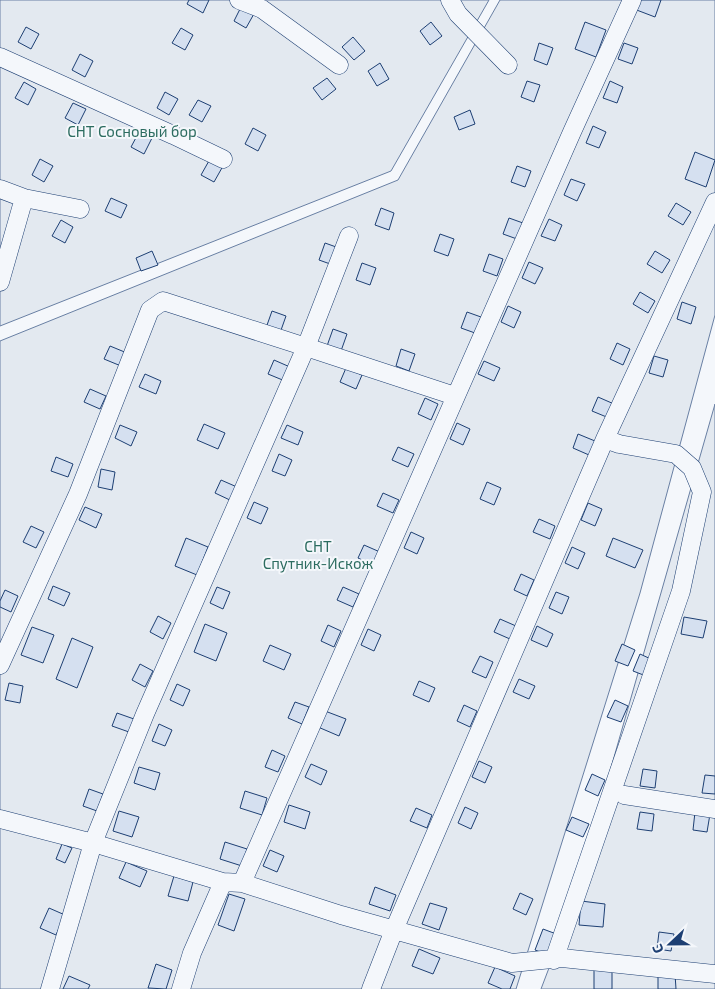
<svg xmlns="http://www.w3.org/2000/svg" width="715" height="989" font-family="'Exo 2',sans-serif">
<rect width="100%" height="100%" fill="#f4f7fb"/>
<path fill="#e3e9f0" stroke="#687fa3" d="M0,0H489L391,171L0,326Z
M500,0H715V315L640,593L516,989H0V341L398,180Z
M715,404V989H541L568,918Z"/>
<path fill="#d5e0f0" stroke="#1d3f73" d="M189,0H209L203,13L187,4Z
M637,0H661L655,17L634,9Z
M242,5L255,12L246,28L234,21Z
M431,22L442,36L430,45L420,31Z
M585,22L606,30L596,57L575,49Z
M26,27L39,34L31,49L18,42Z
M181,28L193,35L185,50L172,43Z
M353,37L365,51L354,60L342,47Z
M539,43L553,48L547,65L534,60Z
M624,43L638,48L632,64L618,59Z
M80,54L93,61L85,77L72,70Z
M380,63L389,79L377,86L368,71Z
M327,78L336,89L322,100L313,88Z
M527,81L540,85L534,102L521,97Z
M610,81L623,87L617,103L603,98Z
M24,82L36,89L28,105L15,98Z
M165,92L178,99L169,115L157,108Z
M198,100L211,106L202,122L189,115Z
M73,103L86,109L78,125L65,118Z
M470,110L475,124L459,130L454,117Z
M593,126L606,132L599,148L586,143Z
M253,128L266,135L258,151L245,144Z
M139,132L152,138L144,154L131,147Z
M695,152L715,160L706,187L685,179Z
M40,159L53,166L44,182L32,175Z
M210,159L223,166L214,182L201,175Z
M517,166L531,171L525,187L511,182Z
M571,179L585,184L577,201L564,195Z
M111,198L127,205L121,218L105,211Z
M676,203L691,212L683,225L668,216Z
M381,208L394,213L389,230L375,225Z
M509,218L523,223L517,239L503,234Z
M549,219L562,225L555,241L541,236Z
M61,220L73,227L65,243L52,236Z
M440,234L454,239L448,256L434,251Z
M325,243L339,248L333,265L319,260Z
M152,251L158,265L141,271L136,258Z
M655,251L670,260L662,273L647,264Z
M489,254L503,259L497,276L483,271Z
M529,262L543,268L535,284L522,278Z
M362,263L376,268L370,285L356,280Z
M640,292L655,301L648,313L633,304Z
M682,302L696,307L691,324L677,319Z
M508,306L521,312L514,328L501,322Z
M272,311L286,316L280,333L266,328Z
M467,312L481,317L475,333L461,328Z
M333,329L347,334L341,351L327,346Z
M617,343L630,349L623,365L610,359Z
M110,346L127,353L121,366L104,359Z
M401,349L415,354L409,371L396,366Z
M654,356L668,360L663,377L649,373Z
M274,360L290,367L285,381L268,374Z
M484,361L500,368L494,381L478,374Z
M346,368L362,375L356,389L340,382Z
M145,374L161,381L156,394L139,387Z
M90,389L106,396L100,409L84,402Z
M598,397L614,404L609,418L592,411Z
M425,398L438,404L431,420L418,414Z
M457,423L470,429L463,445L450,439Z
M204,424L225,433L218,449L197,440Z
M120,425L137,432L131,446L115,438Z
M287,425L303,432L298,445L281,438Z
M578,434L595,441L589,455L573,448Z
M398,447L414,454L408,467L392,460Z
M279,454L292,460L285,476L272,471Z
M56,457L73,464L68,477L51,471Z
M101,469L115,472L112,490L98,487Z
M221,480L237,487L232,501L215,493Z
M487,482L501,488L494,505L480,499Z
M383,493L399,500L393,513L377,506Z
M254,502L268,508L261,524L247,518Z
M588,503L602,509L595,526L581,520Z
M85,507L102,514L96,528L79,520Z
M539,519L555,526L550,539L533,532Z
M31,526L44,532L36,548L23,542Z
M411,532L424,538L417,554L404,548Z
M186,538L208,547L197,575L175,566Z
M613,538L643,550L635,568L606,556Z
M364,545L380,552L375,566L358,558Z
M572,547L585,553L578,569L565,563Z
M521,574L534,580L527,596L514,590Z
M53,586L70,593L64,606L48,599Z
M217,587L230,592L223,609L210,603Z
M343,587L359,594L353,607L337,600Z
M5,590L18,596L11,612L0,607V601Z
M556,592L569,597L562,614L549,608Z
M158,616L171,623L163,639L150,632Z
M684,617L707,621L703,638L681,634Z
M500,619L516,626L510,639L494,632Z
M205,624L227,633L216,661L194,652Z
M328,625L341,631L334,647L321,641Z
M537,626L553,634L547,647L531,640Z
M32,627L54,635L43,663L21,655Z
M368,629L381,635L374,651L361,645Z
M72,638L93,647L77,688L56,679Z
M622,644L635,650L628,666L615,661Z
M270,645L291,654L284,670L263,661Z
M640,654L653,660L646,676L633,671Z
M480,656L493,662L486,678L472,672Z
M140,664L153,671L145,687L132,680Z
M519,679L535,686L529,699L513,692Z
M419,681L435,688L429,702L413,695Z
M9,683L23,686L20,703L5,700Z
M177,684L190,690L183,706L170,700Z
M615,700L628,706L621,722L607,717Z
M295,702L309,707L302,724L288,718Z
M464,705L477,711L470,727L457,721Z
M325,711L346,719L339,736L318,727Z
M117,713L134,719L129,732L112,726Z
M159,724L172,730L165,746L152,741Z
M272,750L285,756L278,772L265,767Z
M479,761L492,767L485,783L472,777Z
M311,764L327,771L321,785L305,777Z
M139,767L160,773L155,790L134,783Z
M643,769L657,771L655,788L640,786Z
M592,774L605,780L598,796L585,790Z
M705,775L715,776V794L702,793Z
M89,789L103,794L97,811L83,806Z
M245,791L267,798L262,815L240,808Z
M289,805L310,812L305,829L284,822Z
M465,807L478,813L471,829L458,823Z
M416,808L432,815L427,828L410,821Z
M119,811L139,817L132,837L113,831Z
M640,812L654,814L652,831L637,829Z
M695,812L710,814L707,832L693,830Z
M572,817L589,824L583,837L566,830Z
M225,842L247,849L242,866L220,859Z
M62,844L72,848L65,863L56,859Z
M270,850L284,856L277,872L263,866Z
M126,862L147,871L140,887L119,878Z
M174,876L193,882L188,901L168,896Z
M375,887L396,895L390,911L369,904Z
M520,893L533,899L526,915L513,909Z
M229,894L245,899L234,931L218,925Z
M581,901L605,904L603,927L579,925Z
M430,903L447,908L439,930L422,924Z
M49,908L65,915L56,935L40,928Z
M543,929L559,935L551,956L535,950Z
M659,932L674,934L671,951L657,949Z
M419,949L440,958L433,974L412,966Z
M156,964L172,970L166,989L148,988Z
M495,967L515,976L510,989H502L488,983Z
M594,968H612V989H594Z
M658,974H675L676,989H658Z
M69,976L90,985L88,989H63Z"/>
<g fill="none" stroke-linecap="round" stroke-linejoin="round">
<defs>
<path id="minor" d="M239,0L262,9L339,65
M450,0L458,14L508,65
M0,57L173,135L223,159
M0,189L24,198L80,209
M0,282L24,198
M0,665L78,494L150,310L163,301L306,347L349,236
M624,795L715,809
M0,819L93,843L223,882L242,883L341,915L512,963L562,958L715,974
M242,883L572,132L632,0
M554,960L681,591L702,492L692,468L676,454L619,444L605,439
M50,989L93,843L145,714L306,347L455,396
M181,989L192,953L223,882
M371,989L394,930L605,439L715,202"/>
</defs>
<use href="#minor" stroke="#1d3f73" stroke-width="19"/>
<use href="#minor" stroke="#f4f7fb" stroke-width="18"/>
</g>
<g text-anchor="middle" stroke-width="4" stroke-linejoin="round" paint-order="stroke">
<g font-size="15" fill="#2c6c60" stroke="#f4f7fb">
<text x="132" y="137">СНТ Сосновый бор</text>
<text x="318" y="552">СНТ<tspan x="318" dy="17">Спутник-Искож</tspan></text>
</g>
</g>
<g transform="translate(670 944) rotate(248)" stroke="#f4f7fb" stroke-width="4" paint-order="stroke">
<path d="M0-4L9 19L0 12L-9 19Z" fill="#1d3f73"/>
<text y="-8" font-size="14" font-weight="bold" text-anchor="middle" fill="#1d3f73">С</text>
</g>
</svg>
